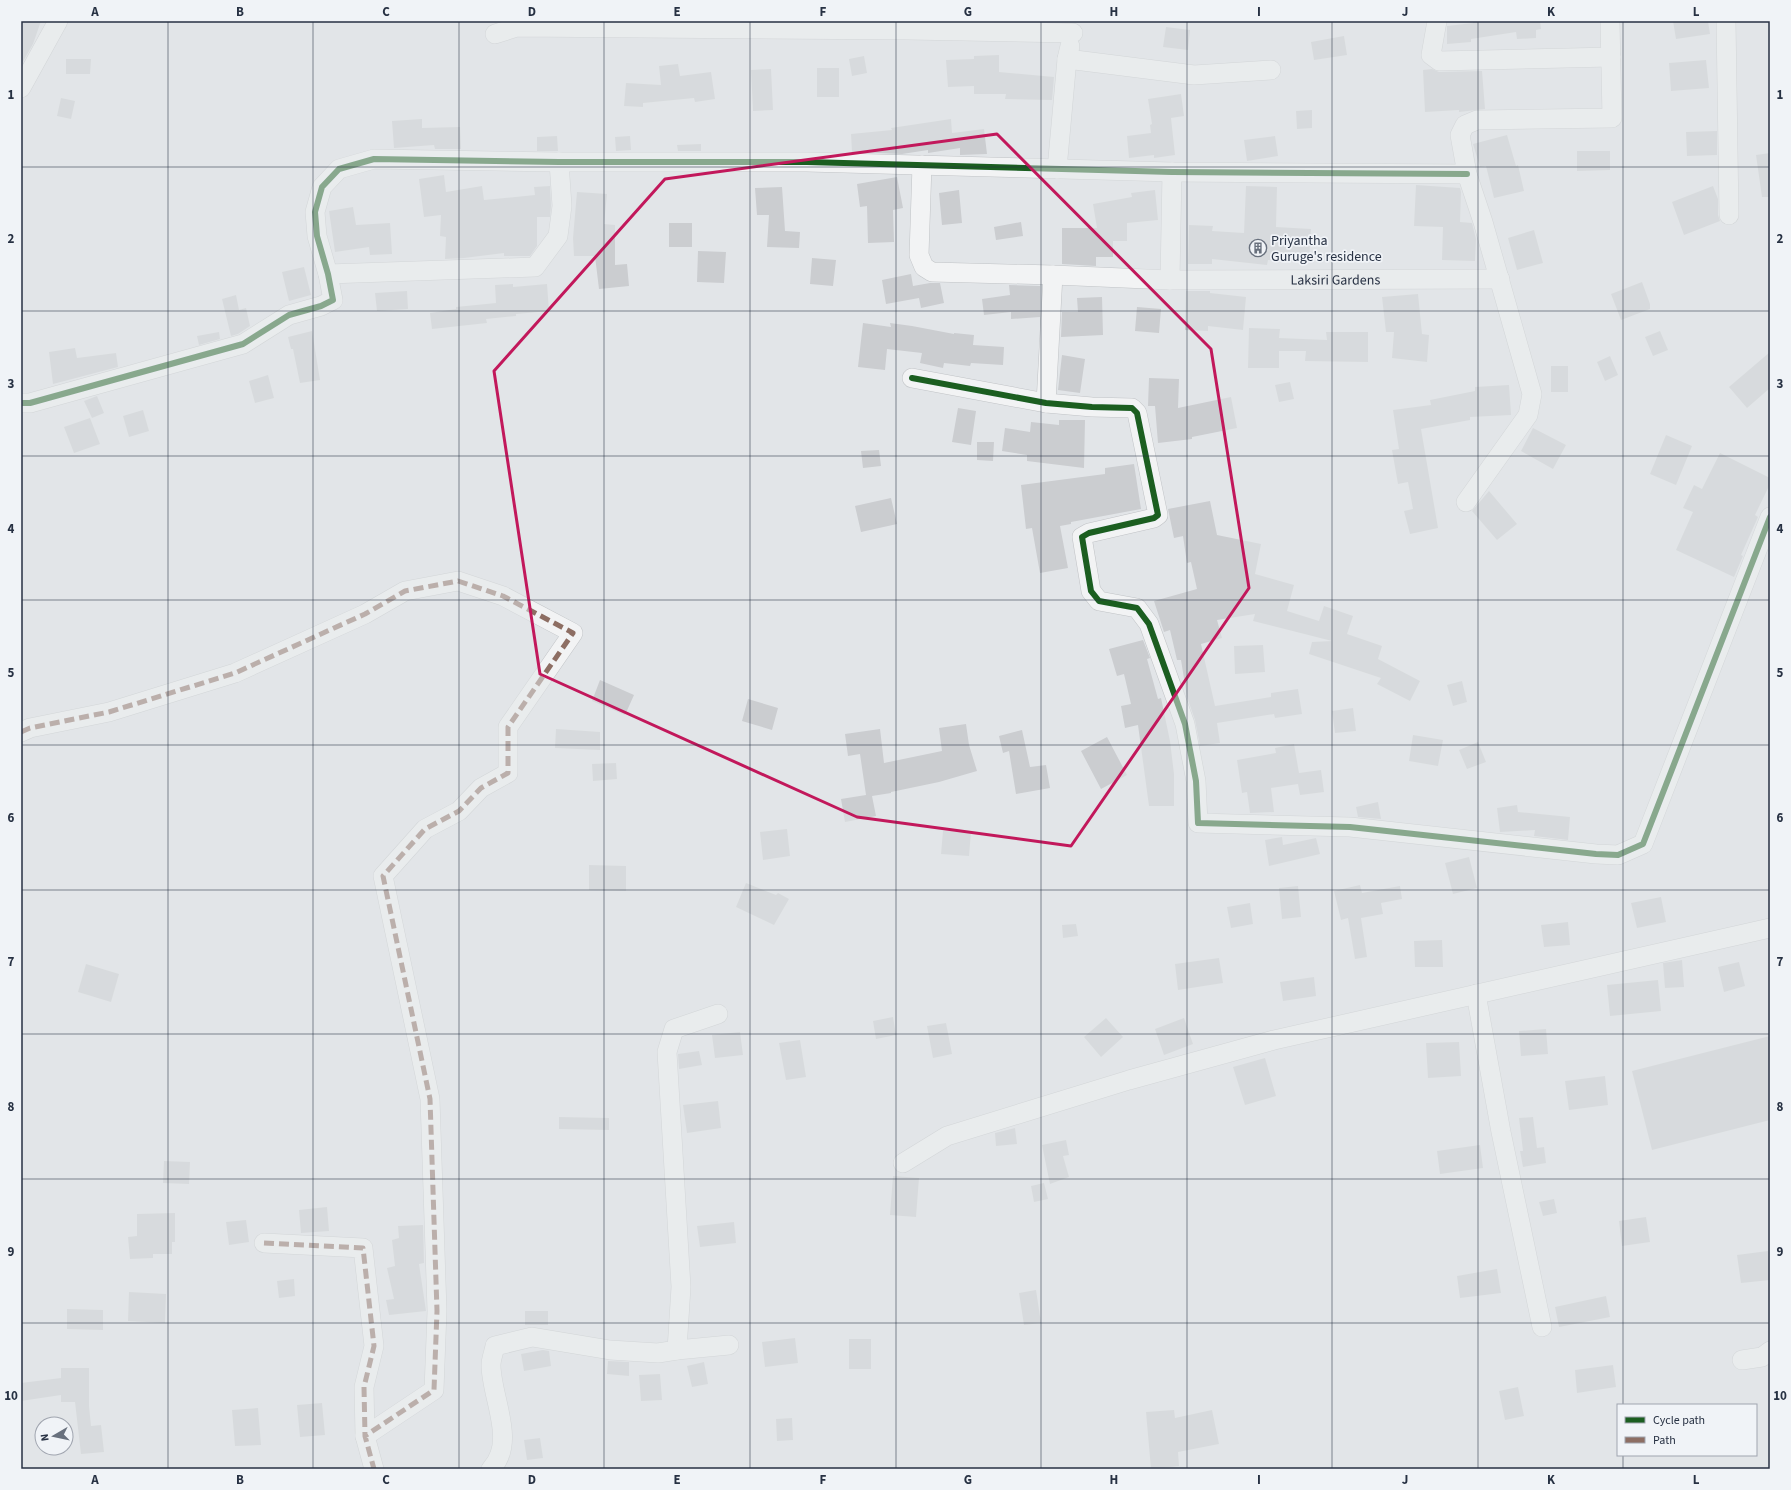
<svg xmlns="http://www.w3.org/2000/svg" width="1791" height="1490" font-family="'Source Sans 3',sans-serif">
<rect width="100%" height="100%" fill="#e2e5e8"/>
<path fill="#cbcdd0" d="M21,21H41L33,44L21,65Z
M1473,21H1540L1541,29L1536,30V38L1517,39L1516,32L1471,39V42L1447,44V26L1473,23Z
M1673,21H1708L1710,34L1676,39Z
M1166,27L1190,30L1188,50L1163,47Z
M1344,36L1347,55L1314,60L1311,42Z
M999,55V72L1054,77L1052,100L1005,99L1006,94H974V86L948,87L946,60L974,59V56Z
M864,56L867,73L852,76L849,59Z
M66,59H91L90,74H66Z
M1706,60L1709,88L1671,91L1669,63Z
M678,64L680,76L711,72L715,99L695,102L694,98L643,103V107L624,106L626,83L661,85L659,66Z
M817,68H839V97H817Z
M771,69L773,110L753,111L751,70Z
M1432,69L1439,72L1482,71L1485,109L1459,112V110L1425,112L1423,70Z
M1181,94L1184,116L1171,118L1175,155L1154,158V155L1129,158L1127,136L1151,133L1150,125L1152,124L1148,99Z
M61,98L75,101L71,119L57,116Z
M1312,110V128L1297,129L1296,111Z
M422,119V128L460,127L461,149H435L434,145L394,148L392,121Z
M951,119L952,133L984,129L987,154L960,155V148L928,153V150L902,154L852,152L851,134L892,130L891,128Z
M1717,131V155L1687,156L1686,132Z
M1507,135L1516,166L1518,165L1524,191L1494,198L1486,166L1480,167L1473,144Z
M557,136L558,151H537V137Z
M630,136L631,150L616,151L615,137Z
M1275,136L1278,156L1247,161L1244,140Z
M701,144V151H678L677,145Z
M1577,151H1610V170L1577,171Z
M1770,153V197H1762L1756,155Z
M444,175L446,192L482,186L484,200L535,195L534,187L550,186L551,206L550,217H537V246L530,256H504V253L464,258L445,259L446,237L440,236L441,215L424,217L419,179Z
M897,177L903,208L893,210L894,242L868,243L867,206L860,207L857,184Z
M1416,185L1460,188L1461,192L1460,222L1472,223L1476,239L1475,261L1442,260L1443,227L1414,226Z
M1246,186L1277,187L1276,227L1311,229L1309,262L1268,260L1267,265L1212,259V264H1188L1189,225L1213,226L1212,231L1244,233Z
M1713,186L1718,199V215L1720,221L1684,235L1672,202Z
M782,187L785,231L800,232L799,248L767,247L769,215H757L755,188Z
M959,190L962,223L942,225L939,193Z
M1155,190L1158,220L1127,223V241H1113V257H1096V266L1062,264V228H1097L1093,204L1132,197L1131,193Z
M577,192L607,194L604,224L615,225V265L627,264L629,286L599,289L595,256H574L573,238Z
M353,207L356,225L390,223L392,254L370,255L369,247L335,252L329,211Z
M1021,222L1023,236L996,240L994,227Z
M669,223H692V247H669Z
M1534,230L1543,263L1517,270L1508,238Z
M698,251L726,252L724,283L697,282Z
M812,258L836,260L833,286L810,284Z
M304,267L311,295L289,301L282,272Z
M911,274L913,286L930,283H940L944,303L921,308L919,298L886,304L882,280Z
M1642,282L1650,304V309L1621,320L1611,294Z
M513,284V287L547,284L549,311L516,314V316L486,319L487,323L432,329L430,313L456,309V307L496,303L495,285Z
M1009,285L1040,286V317L1011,319V312L984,315L982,299L1010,295Z
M407,291L408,309L377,311L375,293Z
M1186,291H1210V293L1246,297L1243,330L1208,326V331L1185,330Z
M1418,294L1422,334L1429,335L1427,362L1392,358L1394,332H1386L1382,297Z
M236,295L239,310L246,308L250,326L238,334L231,336L222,299Z
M1102,297L1103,335L1061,337L1062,312H1078L1077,298Z
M1137,307L1161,309L1159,333L1135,331Z
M863,323L891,327L890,323L912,326L954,334V333L974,335L973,345L1004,347L1003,365L971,363L970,366L944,363L943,368L920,363L922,353L887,349L885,370L858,367Z
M1249,328L1280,329L1279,338L1327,340L1326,332H1368V362L1305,361L1306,351H1279V368H1248Z
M312,331L320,380L300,383L293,349H291L288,337Z
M1660,331L1668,350L1653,356L1645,337Z
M219,332L220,339L199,345L197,336Z
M75,348L77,358L116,353L118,367L53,384L49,352Z
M1770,352V388L1747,408L1729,387Z
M1062,355L1085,359L1080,393L1058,390Z
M1610,356L1618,375L1605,381L1597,362Z
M1551,366H1568V392H1551Z
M268,375L274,398L255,403L249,381Z
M1149,378L1179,379L1178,408L1231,397L1237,428L1192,437V439L1158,443L1155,406H1148Z
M1290,382L1294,399L1279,402L1275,385Z
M1509,385L1511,415L1470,417V420L1421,429L1438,528L1410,534L1404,511L1413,509L1408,482L1398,484L1392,450L1399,449L1393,410L1431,405L1430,400L1475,391V387Z
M97,396L104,413L92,418L84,401Z
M958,408L976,411L971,445L952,442Z
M143,410L149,431L129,437L123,416Z
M90,418L100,444L74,453L64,427Z
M1059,420H1085L1084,468L1027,461V455L1002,451L1005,428L1030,432L1031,422L1059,425Z
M1533,428L1566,445L1553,469L1521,451Z
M1666,435L1692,446L1676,485L1650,474Z
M977,442H994L993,461L977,460Z
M879,450L881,466L863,468L861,451Z
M1720,453L1770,478V484L1755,515L1758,517L1741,555L1743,556L1734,577L1676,550L1693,512L1683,508L1694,485L1702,489Z
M1134,464L1141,509L1071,522V524L1060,526L1068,568L1040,573L1032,528L1026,529L1021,485L1105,474V468Z
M1489,491L1517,524L1497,540L1472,511Z
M891,498L897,524L861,532L855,506Z
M1210,501L1217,535L1261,544L1255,574L1294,585L1287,611L1319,621L1324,606L1353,616L1347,634L1382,646L1378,659L1420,681L1410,701L1377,684L1381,678L1309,654L1312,642L1332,641L1253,621L1255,614L1217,620L1222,638L1201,644L1215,706L1271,697V693L1298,689L1302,714L1275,718L1274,714L1217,723L1220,743L1200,746L1195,720L1187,697L1181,660H1177L1170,630L1164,632L1154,601L1197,589L1191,562L1187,563L1183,536L1174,538L1168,509Z
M1143,640L1150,658L1147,659L1158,699L1161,698L1170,741L1174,774V806H1149L1138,725L1125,728L1121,706L1131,704L1124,674L1117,676L1109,649Z
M1263,645L1265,672L1235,674L1234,646Z
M600,680L634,695L625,715L592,701Z
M1462,681L1467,702L1453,706L1447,685Z
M748,699L778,708L772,730L742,721Z
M1353,708L1356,731L1335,733L1332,711Z
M966,724L969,745L977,771L939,782L891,792V793L872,796L876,816L845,822L841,799L866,795L860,754L848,756L845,734L880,729L884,763L942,751L939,728Z
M556,729L600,732V750L555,748Z
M1022,730L1030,767L1046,765L1050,788L1016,794L1009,751L1003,753L999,736Z
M1413,735L1443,740L1438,766L1409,761Z
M1107,737L1127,775L1101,789L1081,751Z
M1478,742L1486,762L1467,769L1459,750Z
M1294,744L1299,773L1321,770L1324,792L1300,795L1298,784L1271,788L1274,812L1250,813L1247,792L1242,793L1237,760L1276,753L1275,748Z
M616,763L617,779L593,781L592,764Z
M1378,802L1381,819L1358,817L1356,807Z
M1517,805L1518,812L1570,817L1568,840L1534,836L1535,830L1500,832L1497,808Z
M787,829L790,856L763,860L760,832Z
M943,831L971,832L969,856L941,854Z
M1282,837L1283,845L1316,838L1320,854L1269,866L1265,840Z
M1469,857L1477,888L1453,894L1445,863Z
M589,865L626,866V891L589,890Z
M746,883L776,895L778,893L789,899L774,925L736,907Z
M1360,885L1362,893L1400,886L1402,899L1381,903L1383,914L1361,918L1367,957L1355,959L1348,918L1341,920L1334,891Z
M1298,886L1301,917L1282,919L1279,888Z
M1661,897L1666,922L1637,928L1631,903Z
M1250,903L1253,924L1231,928L1227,907Z
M1568,922L1570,945L1544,947L1541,925Z
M1076,924L1078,936L1063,938L1062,925Z
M1442,940L1443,967H1415L1414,941Z
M1219,958L1223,983L1178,990L1175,964Z
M1682,960L1684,987L1665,988L1663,963Z
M1739,962L1745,986L1724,992L1718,967Z
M86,964L119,974L111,1002L78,992Z
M1314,977L1316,996L1283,1001L1280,982Z
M1658,980L1661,1011L1610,1016L1607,985Z
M893,1017L896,1035L876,1039L873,1021Z
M1106,1018L1123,1037L1101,1057L1084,1037Z
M1184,1018L1193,1044L1164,1055L1155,1029Z
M946,1023L952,1054L933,1058L927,1026Z
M1546,1029L1548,1054L1521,1056L1519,1031Z
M740,1032L743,1055L715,1058L712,1035Z
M1770,1036V1120L1652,1150L1632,1071Z
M800,1040L806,1077L786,1080L779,1043Z
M1459,1042L1461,1076L1428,1078L1426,1043Z
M699,1051L702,1065L679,1069L678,1054Z
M1265,1058L1276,1096L1245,1105L1233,1067Z
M1605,1076L1608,1105L1569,1110L1565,1081Z
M718,1101L721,1128L687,1133L683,1105Z
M559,1117L609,1118V1130L559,1129Z
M1533,1117L1537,1148L1544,1147L1546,1163L1523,1167L1520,1151H1523L1519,1118Z
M1015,1128L1017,1144L996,1146L995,1133Z
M1066,1140L1069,1155L1063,1156L1069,1177L1050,1184L1042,1145Z
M1480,1145L1483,1168L1440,1174L1437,1151Z
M164,1161L190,1162L189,1184L163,1183Z
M893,1176L919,1178L916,1217L890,1215Z
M1044,1183L1048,1199L1034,1202L1031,1186Z
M1554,1199L1557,1213L1543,1216L1539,1202Z
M327,1207L329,1231L301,1233L299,1210Z
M175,1213V1242H172V1254H153V1258L130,1259L128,1237L137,1236V1214Z
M1646,1217L1650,1242L1622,1246L1619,1221Z
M246,1220L249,1242L229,1245L226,1222Z
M734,1222L736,1243L700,1247L697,1226Z
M423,1225L424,1263L419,1264L426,1311L389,1315L386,1300L394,1299L387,1268L395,1266L392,1240L399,1238L398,1226Z
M1768,1251L1770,1280L1741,1283L1737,1255Z
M1497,1269L1501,1293L1460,1298L1457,1276Z
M294,1279L295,1296L279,1298L277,1281Z
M1036,1290L1041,1323L1024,1325L1019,1293Z
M129,1292L166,1294L165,1323L128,1321Z
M1606,1296L1610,1317L1559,1327L1555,1307Z
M67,1309L103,1310V1330L67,1329Z
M525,1311H548V1325H525Z
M795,1338L798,1363L765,1367L762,1342Z
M849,1339H871V1369H849Z
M543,1350L549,1351L551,1366L524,1371L521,1354Z
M608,1361L629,1362V1376L607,1374Z
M704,1362L708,1384L692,1387L687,1366Z
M1613,1365L1616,1387L1577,1393L1575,1370Z
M61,1368H89V1406L91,1426L101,1425L104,1452L81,1454L75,1402H61V1395L21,1401V1383L61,1378Z
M660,1374L662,1400L641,1401L639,1375Z
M1518,1387L1524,1416L1505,1420L1499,1391Z
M322,1403L325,1435L300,1437L297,1405Z
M258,1408L261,1445L235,1446L232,1410Z
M1174,1410L1175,1418L1212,1410L1219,1444L1178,1452L1179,1466L1151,1469L1146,1412Z
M792,1418L793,1440L777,1441L776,1419Z
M540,1438L543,1458L527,1460L524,1440Z"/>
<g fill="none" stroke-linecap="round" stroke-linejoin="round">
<defs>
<g id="minor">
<path d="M1437,21L1431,55L1439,61L1611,57"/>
<path d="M1726,21L1729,215"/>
<path d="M495,34L517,27L908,30L1073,33"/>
<path d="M1067,59L1194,75L1271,70"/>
<path d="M21,88L58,21"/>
<path id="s1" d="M922,165L919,255L924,267L932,272L1053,275L1170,280L1500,279"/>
<path d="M1057,169L1067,59L1070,46"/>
<path d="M328,274L535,267L558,236L562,206L559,162"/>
<path d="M1170,280L1172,172"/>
<path d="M912,378L1046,403L1092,407L1132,408L1137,413L1158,515L1154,518L1089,533L1082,537L1091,591L1099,601L1137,608L1149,624L1185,724L1196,781L1198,823L1350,827L1596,854L1618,855L1643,844L1770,517"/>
<path d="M21,403H30L243,344L289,315L321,306L333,300L328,274L317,236L315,212L322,187L339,169L374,159L559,162H807L1172,172L1467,174"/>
<path d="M1046,403L1053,275"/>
<path d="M1466,502L1528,415L1532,394L1483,222L1467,174L1460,135L1465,125L1477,120L1612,118L1610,21"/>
<path d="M21,732L30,728L109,712L235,673L365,614L405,591L458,581L503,596L573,633L508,727V773L481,788L459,811L425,829L383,876L430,1099L437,1311L434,1390L365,1436"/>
<path d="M1476,994L1501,1132L1542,1327"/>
<path d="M903,1163L947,1136L1129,1080L1274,1040L1770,928"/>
<path d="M264,1243L363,1248L374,1346L364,1387L365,1436L374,1469"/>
<path d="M677,1350L681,1287L667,1052L674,1029L718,1014"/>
<path d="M1742,1360L1762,1357L1770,1351"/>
<path d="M491,1469C517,1442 491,1397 491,1365C491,1359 494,1352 495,1346L532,1337L610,1350L658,1353L677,1350L729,1345"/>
</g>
</defs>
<use href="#minor" stroke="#c0c3c6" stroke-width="20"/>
<use href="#minor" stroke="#f2f3f4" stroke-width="19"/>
<path stroke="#8d6e63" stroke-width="5" stroke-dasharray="10 5" stroke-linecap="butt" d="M21,732L30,728L109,712L235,673L365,614L405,591L458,581L503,596L573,633L508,727V773L481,788L459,811L425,829L383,876L430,1099L437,1311L434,1390L365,1436
M264,1243L363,1248L374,1346L364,1387L365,1436L374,1469"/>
<defs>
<path id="cycleway" d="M912,378L1046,403L1092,407L1132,408L1137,413L1158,515L1154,518L1089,533L1082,537L1091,591L1099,601L1137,608L1149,624L1185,724L1196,781L1198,823L1350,827L1596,854L1618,855L1643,844L1770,517
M21,403H30L243,344L289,315L321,306L333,300L328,274L317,236L315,212L322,187L339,169L374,159L559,162H807L1172,172L1467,174"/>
</defs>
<use href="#cycleway" stroke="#f0f3f7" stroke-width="8"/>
<use href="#cycleway" stroke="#1b5e20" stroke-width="6"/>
</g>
<path d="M0 0H1791V1490H0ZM997,134L1211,349L1249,588L1071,846L857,817L540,674L494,371L665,179Z" fill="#e2e5e8" fill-opacity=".55" fill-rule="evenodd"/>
<path fill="none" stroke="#c2185b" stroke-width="3" stroke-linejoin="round" d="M997,134L1211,349L1249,588L1071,846L857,817L540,674L494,371L665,179Z"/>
<path fill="none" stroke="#273143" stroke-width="1" stroke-opacity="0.55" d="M168,21V1469M313,21V1469M459,21V1469M604,21V1469M750,21V1469M896,21V1469M1041,21V1469M1187,21V1469M1332,21V1469M1478,21V1469M1623,21V1405M21,167H1770M21,311H1770M21,456H1770M21,600H1770M21,745H1770M21,890H1770M21,1034H1770M21,1179H1770M21,1323H1770M1623,1455V1469"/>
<defs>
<symbol id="building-ring" viewBox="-11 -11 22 22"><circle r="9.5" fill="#f0f3f7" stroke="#68707d" stroke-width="1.5"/><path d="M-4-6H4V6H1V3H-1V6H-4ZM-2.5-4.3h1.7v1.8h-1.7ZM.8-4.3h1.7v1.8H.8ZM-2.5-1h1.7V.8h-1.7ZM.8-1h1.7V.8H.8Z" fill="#68707d"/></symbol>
</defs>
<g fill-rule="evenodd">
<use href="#building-ring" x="1248" y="238" width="20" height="20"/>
</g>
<g text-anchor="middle" stroke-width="3.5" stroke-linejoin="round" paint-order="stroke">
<g font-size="14" fill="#273143" stroke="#f0f3f7" text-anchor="start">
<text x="1271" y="245">Priyantha<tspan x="1271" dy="16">Guruge's residence</tspan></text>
</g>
<g font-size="14" fill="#273143" stroke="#f0f3f7">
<text dy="5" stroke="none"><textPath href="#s1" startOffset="516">Laksiri Gardens</textPath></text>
</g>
</g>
<rect width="1791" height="1490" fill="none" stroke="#f0f3f7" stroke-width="44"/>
<rect x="1617" y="1404" width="140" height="52" fill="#f0f3f7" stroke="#a0a5af"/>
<rect x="1625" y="1417" width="20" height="6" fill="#1b5e20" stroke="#a0a5af"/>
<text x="1653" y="1424" font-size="12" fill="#273143">Cycle path</text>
<rect x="1625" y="1437" width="20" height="6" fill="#8d6e63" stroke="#a0a5af"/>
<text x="1653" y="1444" font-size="12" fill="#273143">Path</text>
<g transform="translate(54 1436) rotate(261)"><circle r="19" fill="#f0f3f7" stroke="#a0a5af"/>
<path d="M0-3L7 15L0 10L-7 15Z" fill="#68707d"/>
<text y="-6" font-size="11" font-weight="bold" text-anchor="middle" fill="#273143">N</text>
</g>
<rect x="22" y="22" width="1747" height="1446" fill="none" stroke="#273143" stroke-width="1.5"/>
<g font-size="13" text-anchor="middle" font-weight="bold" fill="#273143">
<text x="95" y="16">A</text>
<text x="240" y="16">B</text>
<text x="386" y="16">C</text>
<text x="532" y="16">D</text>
<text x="677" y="16">E</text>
<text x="823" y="16">F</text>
<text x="968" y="16">G</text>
<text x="1114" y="16">H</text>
<text x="1259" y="16">I</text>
<text x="1405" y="16">J</text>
<text x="1551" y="16">K</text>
<text x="1696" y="16">L</text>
<text x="11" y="99">1</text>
<text x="1780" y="99">1</text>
<text x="11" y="243">2</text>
<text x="1780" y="243">2</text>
<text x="11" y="388">3</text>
<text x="1780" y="388">3</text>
<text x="11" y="533">4</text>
<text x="1780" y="533">4</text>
<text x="11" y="677">5</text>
<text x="1780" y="677">5</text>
<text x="11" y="822">6</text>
<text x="1780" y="822">6</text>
<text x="11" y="966">7</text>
<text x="1780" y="966">7</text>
<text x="11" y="1111">8</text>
<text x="1780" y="1111">8</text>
<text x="11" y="1256">9</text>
<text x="1780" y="1256">9</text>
<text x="11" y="1400">10</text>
<text x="1780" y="1400">10</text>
<text x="95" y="1484">A</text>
<text x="240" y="1484">B</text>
<text x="386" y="1484">C</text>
<text x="532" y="1484">D</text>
<text x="677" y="1484">E</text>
<text x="823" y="1484">F</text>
<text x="968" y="1484">G</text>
<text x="1114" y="1484">H</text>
<text x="1259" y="1484">I</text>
<text x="1405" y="1484">J</text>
<text x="1551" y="1484">K</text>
<text x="1696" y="1484">L</text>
</g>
</svg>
